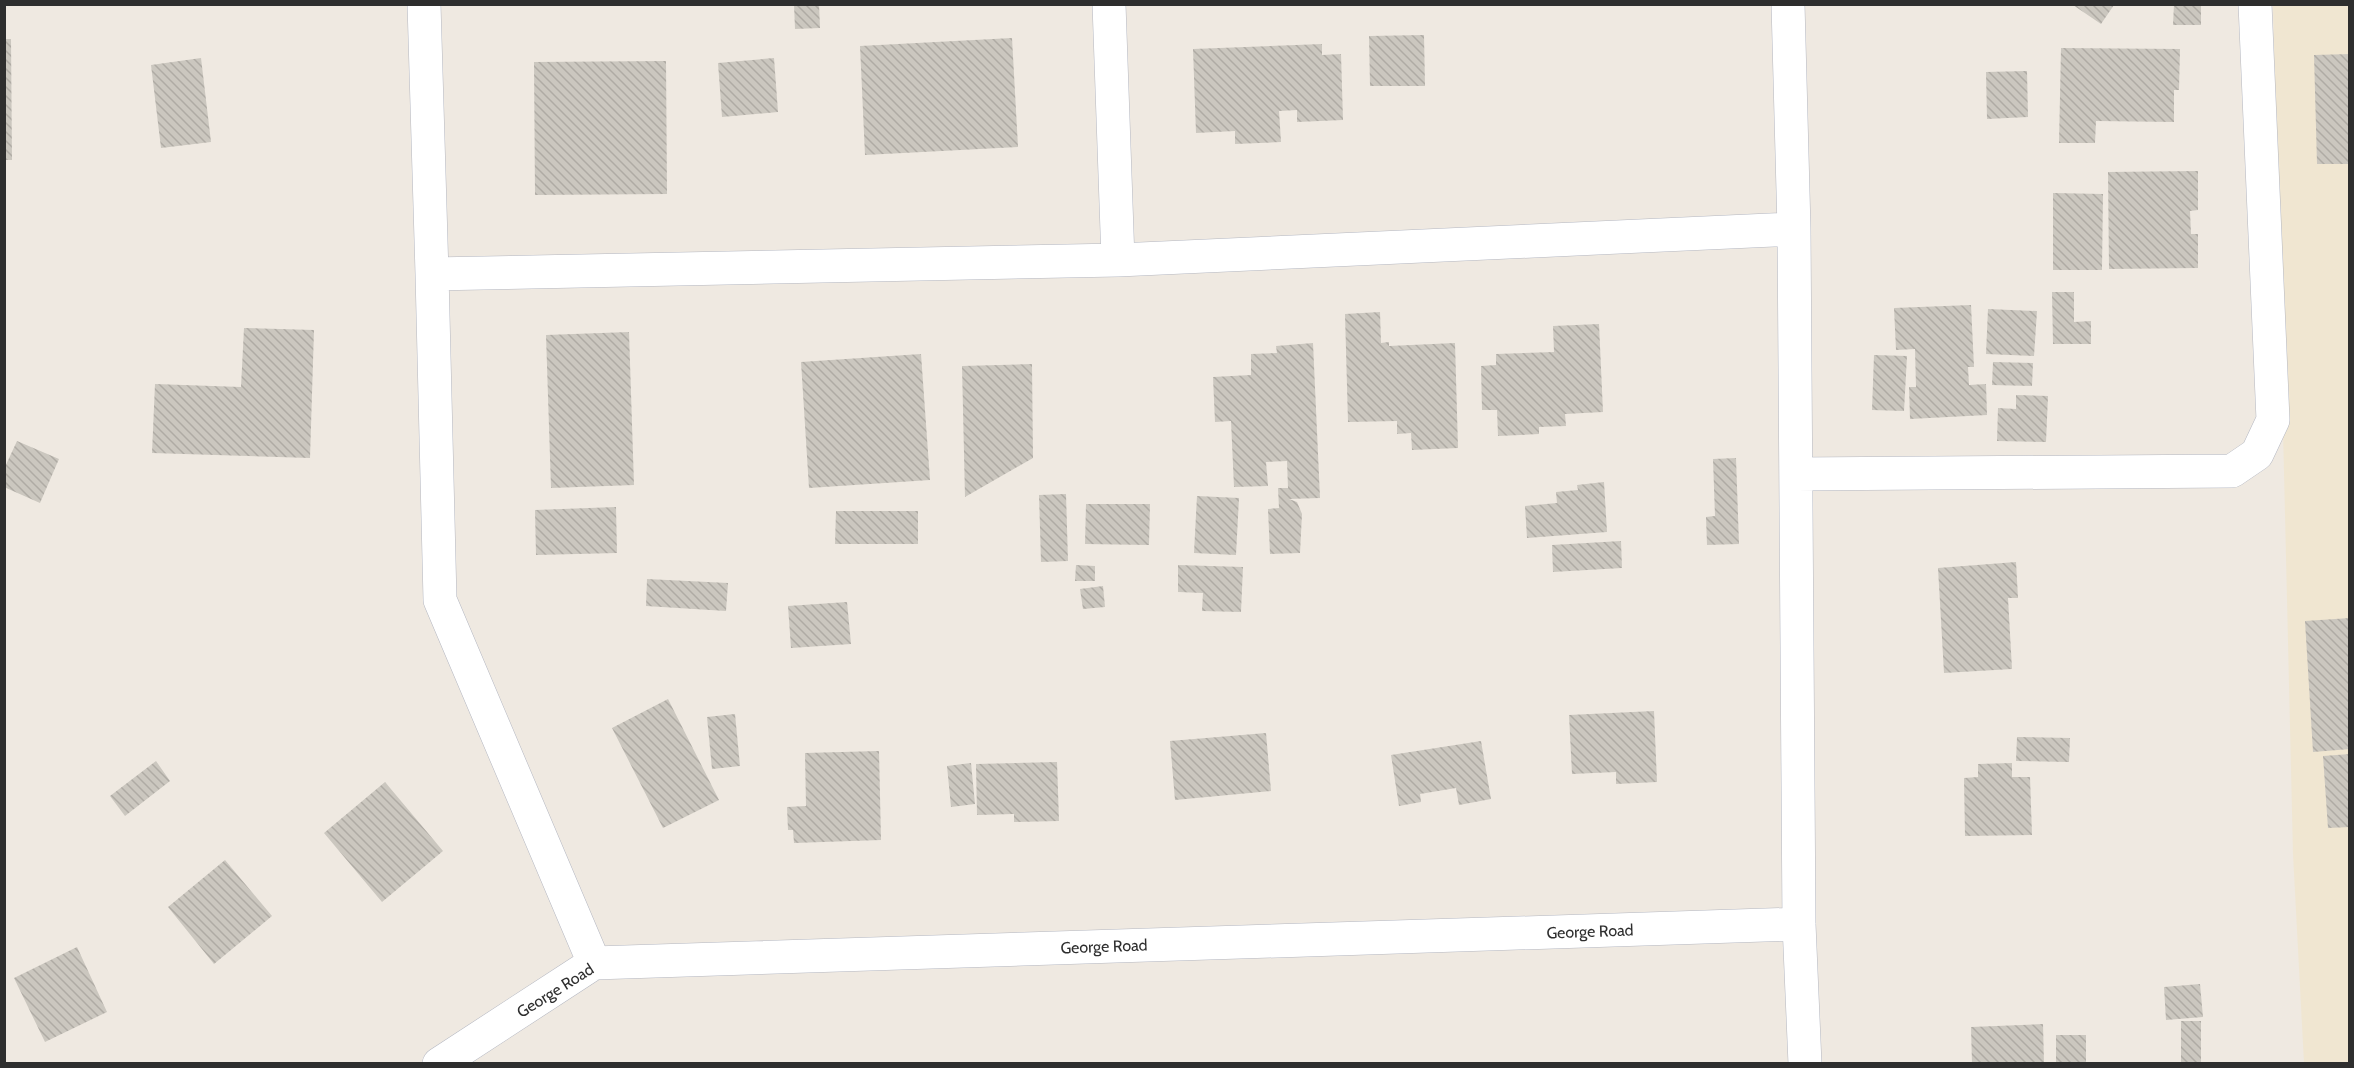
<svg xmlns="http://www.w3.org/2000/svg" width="2354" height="1068" font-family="Cabin,sans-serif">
<defs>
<pattern id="building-back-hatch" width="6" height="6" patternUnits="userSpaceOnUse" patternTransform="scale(1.5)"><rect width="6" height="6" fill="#cbc7bf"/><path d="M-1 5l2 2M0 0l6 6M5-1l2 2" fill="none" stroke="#afaba4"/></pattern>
</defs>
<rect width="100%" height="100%" fill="#efe9e1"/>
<path fill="#f0e6d1" d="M2273,5H2349V1063H2304L2293,854Z"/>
<path fill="url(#building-back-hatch)" d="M794,4H819L820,28L795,29Z
M2174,4H2201V25H2173Z
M2073,5H2114L2101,24Z
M1424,35L1425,86H1370L1369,36Z
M1012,38L1018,147L865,155L860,46Z
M4,39H11L12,160H4Z
M1322,44V55L1341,54L1343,120L1297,122V110L1279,111L1281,142L1235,144V131L1196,133L1193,49Z
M2061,48L2180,49L2179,90H2174V122L2096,121L2095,143H2059Z
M2350,54V164H2317L2314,55Z
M201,58L211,142L161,148L151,65Z
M774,58L778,112L722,117L718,63Z
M666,61L667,194L535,195L534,62Z
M2027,71L2028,117L1987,119L1986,72Z
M2198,171V210L2190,211L2191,234H2198V268L2109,269L2108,172Z
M2053,193L2103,194L2102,270H2053Z
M2052,292H2074V322L2091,321V344H2053Z
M1971,305L1974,367H1968L1969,385L1986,384L1987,415L1910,419L1909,387H1916L1915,349L1896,350L1894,308Z
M1988,309L2037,311L2034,356L1986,354Z
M1380,312L1381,343L1389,342V346L1455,343L1458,448L1412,450L1411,433L1397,434V421L1348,422L1345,314Z
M1599,324L1603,412L1565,414L1566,426L1539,427V434L1498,436L1497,410H1482L1481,366L1496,365V354L1554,352L1553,326Z
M244,328L314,330L310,458L152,453L155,384L241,387Z
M629,332L634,485L551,488L546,335Z
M1313,343L1320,498L1289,499L1297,502L1302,514L1300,553L1270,554L1268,509L1279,508L1278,488H1288L1287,461L1266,462L1268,486L1234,487L1231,421L1215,422L1213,377L1251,375V354L1277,353L1276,346Z
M921,354L930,480L809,488L801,362Z
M1874,355L1907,356L1904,411L1872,410Z
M1993,362L2033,363L2032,386L1992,385Z
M1032,364L1033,458L965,497L962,366Z
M2016,395L2048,396L2046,442L1997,441L1998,408L2016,409Z
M17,441L59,459L40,503L4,487V469Z
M1736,458L1739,544L1707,545L1706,517L1715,516L1713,459Z
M1604,482L1607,532L1527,538L1525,506L1557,503L1556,492L1578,490L1577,485Z
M1066,494L1068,561L1041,562L1039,495Z
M1197,496L1239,498L1236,555L1194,553Z
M1086,504H1150L1149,545L1085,544Z
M616,507L617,553L536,555L535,510Z
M836,511H918V544H835Z
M1621,541L1622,568L1553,572L1552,545Z
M2016,562L2018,598H2008L2012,669L1944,673L1938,568Z
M1076,565L1095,566V581H1075Z
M1178,565L1243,567L1241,612L1202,611L1203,593L1178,592Z
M647,579L728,583L726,611L646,606Z
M1103,586L1105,607L1083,609L1080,589Z
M847,602L851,644L791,648L788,606Z
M2350,618V749L2313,752L2305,621Z
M668,699L719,800L663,828L612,728Z
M1654,711L1657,782L1616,784V772L1572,774L1569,715Z
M735,714L740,766L712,769L707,717Z
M1266,733L1271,791L1175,800L1170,741Z
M2017,737L2070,738L2069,762L2016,761Z
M1481,741L1491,799L1459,805L1456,788L1420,794L1421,802L1399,806L1391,755Z
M879,751L881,840L794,843L793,830H788L787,807L806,806L805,753Z
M2350,754V827L2328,828L2323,756Z
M156,761L170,781L125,816L110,796Z
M1057,762L1059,821L1014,822V814L977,815L976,764Z
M971,763L975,804L951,807L947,766Z
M2012,763V777H2030L2032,835L1965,836L1964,778L1978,777V764Z
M385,782L443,851L382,902L324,833Z
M225,860L272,916L214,964L168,907Z
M77,947L107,1012L45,1042L14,978Z
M2200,984L2203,1017L2166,1020L2164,987Z
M2181,1021H2201V1064H2181Z
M2043,1024L2044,1064H1972L1971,1027Z
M2056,1035H2086V1064H2056Z"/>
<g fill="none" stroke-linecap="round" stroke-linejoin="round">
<defs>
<path id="street" d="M424,4L432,274L1118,260L1794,229
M1109,4L1118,260
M1788,4L1794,229L1799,924L1805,1064
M432,274L440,600L594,963
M1796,474L2232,471L2257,454L2273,420L2255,4
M439,1064L594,963L1799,924"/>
</defs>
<use href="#street" stroke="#b4b7c1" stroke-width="34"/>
<use href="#street" stroke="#fff" stroke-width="33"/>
</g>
<g text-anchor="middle" stroke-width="4.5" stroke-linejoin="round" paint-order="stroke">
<g font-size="16" fill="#2e2e2e" stroke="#fff">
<text transform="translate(1590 931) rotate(-2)" y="6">George Road</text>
<text transform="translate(1104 946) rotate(-2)" y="6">George Road</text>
<text transform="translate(555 990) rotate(-32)" y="6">George Road</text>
</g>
</g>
<rect width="2354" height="1068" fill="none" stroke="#2e2e2e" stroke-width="12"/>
</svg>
